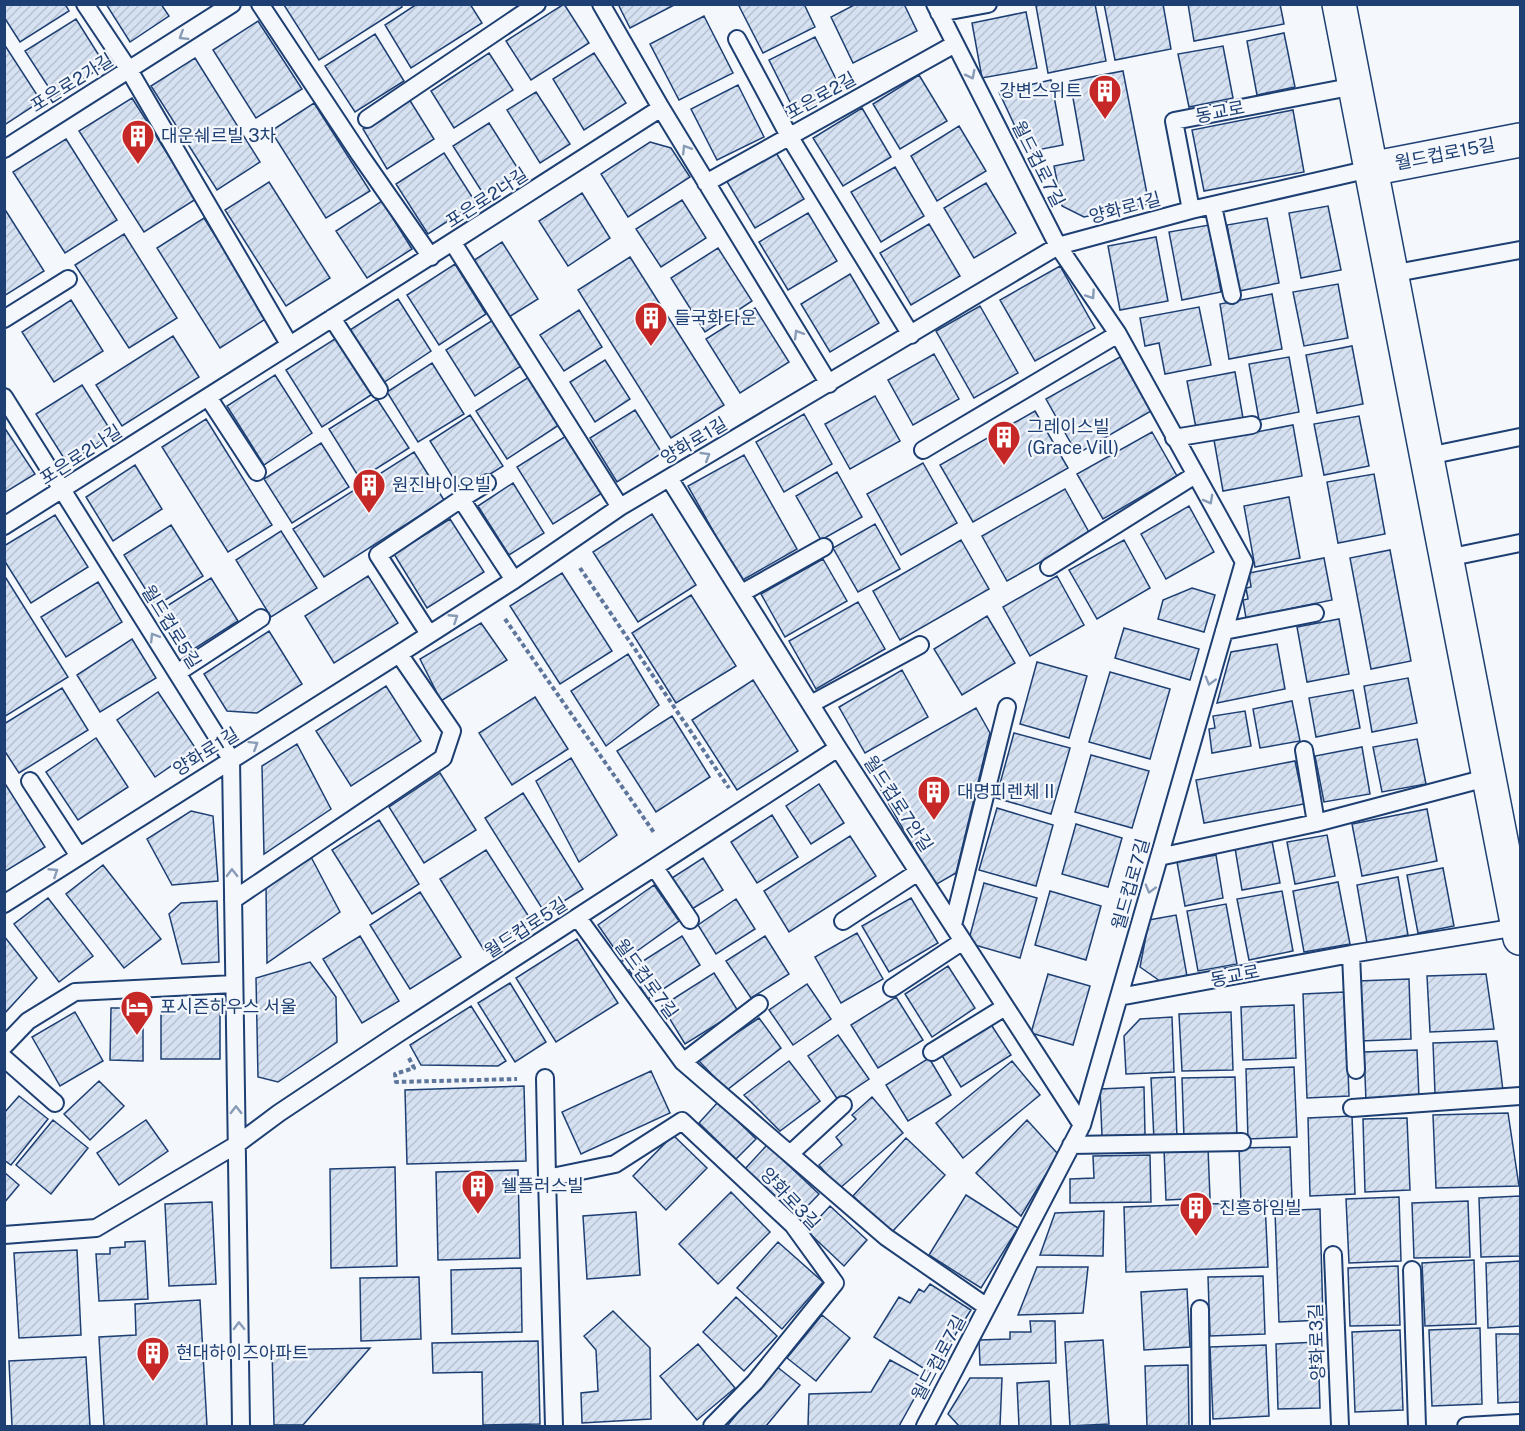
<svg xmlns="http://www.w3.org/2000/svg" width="1525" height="1431" font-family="'Public Sans','Noto Sans KR',sans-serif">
<defs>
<pattern id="building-hatch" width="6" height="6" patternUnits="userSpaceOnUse" patternTransform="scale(1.5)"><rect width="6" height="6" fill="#d5e0f0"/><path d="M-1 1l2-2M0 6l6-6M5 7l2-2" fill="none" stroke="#b6c1d1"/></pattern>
</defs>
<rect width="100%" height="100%" fill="#f4f7fb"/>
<path fill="url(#building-hatch)" stroke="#1d3f73" stroke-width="1.5" d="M4,4H65L69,11L20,42L4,17Z
M106,4H161L169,16L130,42Z
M400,4L402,7L319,60L284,5Z
M417,4H470L482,23L411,68L385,25Z
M564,4L589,43L531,80L506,41Z
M618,4H676L630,28Z
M738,4H804L815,27L763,53Z
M856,4H904L917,31L853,63L831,17Z
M1042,4H1095L1106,61L1048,73L1036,6Z
M1104,4H1163L1171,49L1115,60Z
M1188,4H1280L1284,24L1194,41Z
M1026,12L1037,68L982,78L972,23Z
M704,16L733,73L679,100L650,44Z
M76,19L105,65L55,97L25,51Z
M258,21L302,89L256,118L213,50Z
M1284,33L1295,87L1257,95L1247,41Z
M375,34L404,81L355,112L325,66Z
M815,37L842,91L796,114L769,60Z
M4,44L41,101L6,124L4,123Z
M1223,46L1233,98L1189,107L1178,54Z
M489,53L513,90L454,128L431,91Z
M594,53L626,103L584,130L553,79Z
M195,58L260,162L217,190L151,86Z
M1123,71L1149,204L1084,217L1062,206L1054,166L1084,160L1070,81Z
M919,75L947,121L900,149L873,104Z
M1051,80L1063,145L1027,152L999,92Z
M738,85L764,137L717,160L691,109Z
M536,92L570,144L540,163L507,110Z
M132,98L196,199L144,232L79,131Z
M409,99L434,139L387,169L363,129Z
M314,103L370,191L326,218L271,131Z
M862,108L891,157L843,186L813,138Z
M1293,110L1304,172L1204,191L1192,130Z
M489,123L520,172L484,195L453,146Z
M959,126L986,171L937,201L911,156Z
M66,139L117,220L65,253L13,172Z
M650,142L671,148L690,177L628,217L601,174Z
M775,151L804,199L755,228L726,180Z
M444,153L476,203L428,234L396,184Z
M895,167L924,216L881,242L851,192Z
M269,182L330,278L286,306L225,210Z
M986,183L1016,233L974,258L944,208Z
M582,193L610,238L568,266L539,221Z
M682,200L706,238L661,267L636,229Z
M382,201L412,249L367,278L336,231Z
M1328,206L1341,270L1301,278L1289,213Z
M4,208L44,271L4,296Z
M808,213L837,261L788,290L759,242Z
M204,218L267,318L220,348L157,248Z
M1267,218L1279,283L1239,291L1227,225Z
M929,224L960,276L911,305L880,253Z
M1209,225L1221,292L1182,300L1169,232Z
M124,234L177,318L129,348L75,265Z
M1156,237L1168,301L1120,310L1108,246Z
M502,242L538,299L509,317L473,261Z
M718,248L752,301L705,332L671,278Z
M630,257L724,405L671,438L578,290Z
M455,264L486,314L439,345L407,295Z
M1060,266L1095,328L1035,361L1000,300Z
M850,274L879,323L830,352L801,304Z
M1338,284L1348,338L1304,346L1293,292Z
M1272,294L1282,349L1229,359L1220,304Z
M398,299L431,351L383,383L350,330Z
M71,300L103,351L54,382L22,332Z
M980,306L1018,373L974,398L936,331Z
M1199,307L1211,365L1165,374L1159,343L1145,346L1140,318Z
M755,308L789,362L740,393L706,339Z
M579,310L602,347L564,371L540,335Z
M493,320L521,366L475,396L446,350Z
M173,336L199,377L122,426L96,385Z
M338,337L374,393L322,427L286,370Z
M1352,346L1363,404L1317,413L1306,355Z
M934,354L959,399L913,425L888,380Z
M1120,357L1151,411L1077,454L1046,399Z
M1289,357L1299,412L1259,420L1249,364Z
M605,360L630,399L595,422L570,382Z
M432,363L464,414L418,442L387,392Z
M1235,372L1243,418L1196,428L1187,381Z
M275,375L312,433L264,465L227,406Z
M529,377L559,425L507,459L476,411Z
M82,385L113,434L67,463L36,414Z
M875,396L900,441L850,469L825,424Z
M377,399L409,448L360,479L329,429Z
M635,410L662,453L617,482L590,438Z
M1035,411L1068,468L973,522L940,465Z
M804,414L832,464L784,492L756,442Z
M470,415L503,466L462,492L430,441Z
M1359,416L1369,466L1324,475L1314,424Z
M206,419L272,525L228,552L162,447Z
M1293,425L1302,476L1223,491L1214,440Z
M4,427L35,474L4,493Z
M1152,432L1177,476L1103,519L1077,474Z
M566,436L602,493L553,524L517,467Z
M321,443L349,487L292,523L264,479Z
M414,452L444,500L324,577L293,529Z
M744,455L797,549L741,581L688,486Z
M923,463L957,523L901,555L867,494Z
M135,465L162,509L113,541L86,497Z
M837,472L862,517L821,540L796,496Z
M1374,474L1385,534L1338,543L1327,482Z
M513,483L544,533L509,555L478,506Z
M1065,489L1090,534L1007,581L982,536Z
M1289,497L1300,558L1255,567L1244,506Z
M1189,506L1214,552L1166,579L1141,534Z
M652,514L696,585L638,622L593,552Z
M55,515L88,567L31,603L4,560V546Z
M450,519L484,572L427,608L394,554Z
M875,524L900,569L858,592L833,548Z
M171,525L203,576L156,606L124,555Z
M281,531L317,588L271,617L236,560Z
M961,540L989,589L900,640L873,591Z
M1124,540L1150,588L1097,619L1069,570Z
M1390,550L1411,661L1371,669L1350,558Z
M1324,558L1332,600L1246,618L1243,600L1248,599L1246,588L1251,587L1249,573Z
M823,559L847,601L785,637L761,594Z
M562,573L612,651L560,684L510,606Z
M4,575L68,677L4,717Z
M368,576L398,623L334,663L305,616Z
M1057,576L1084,625L1030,656L1003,607Z
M211,578L238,621L186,654L159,611Z
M98,582L122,622L66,657L41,617Z
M1192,588L1215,595L1204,632L1158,619L1163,600Z
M691,595L736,666L676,703L632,633Z
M858,602L885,649L816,689L789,641Z
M987,616L1015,663L962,695L934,649Z
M1339,619L1349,674L1307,682L1297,627Z
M481,623L507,660L441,701L420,659Z
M1124,628L1199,649L1190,680L1115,658Z
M269,631L302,684L257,713L227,711L204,674Z
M132,639L156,678L100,712L77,675Z
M1277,644L1285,689L1217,703L1231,652Z
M628,654L659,705L606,746L571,691Z
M1037,662L1087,676L1069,738L1020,724Z
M902,670L928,717L865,753L839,707Z
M1110,672L1170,689L1150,759L1089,742Z
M1408,678L1417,723L1372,732L1364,686Z
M753,680L798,751L737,790L692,720Z
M386,686L421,741L351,786L316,731Z
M62,688L88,730L19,773L4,750V724Z
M1353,690L1360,728L1316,737L1309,698Z
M158,692L196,749L155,777L117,720Z
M535,697L568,749L512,785L479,733Z
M1292,701L1300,741L1260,748L1253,709Z
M976,708L990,733L956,873L935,885L869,769Z
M1245,711L1251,746L1212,753L1209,729L1215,728L1213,716Z
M672,716L710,777L656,812L617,751Z
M1014,733L1070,748L1051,814L996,798Z
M96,738L128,787L78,820L46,772Z
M1417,739L1426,784L1382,792L1373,747Z
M297,744L331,809L264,854L262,766Z
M1362,747L1370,794L1324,802L1315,756Z
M1091,755L1149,771L1132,828L1075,812Z
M571,758L617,835L579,862L536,781Z
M1295,761L1304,804L1204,823L1196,780Z
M440,773L476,830L424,863L389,807Z
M4,782L45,847L4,872Z
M819,784L844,823L811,844L786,806Z
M523,793L583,889L545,913L485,818Z
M997,808L1053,825L1036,886L979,870Z
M1427,809L1437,861L1362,876L1352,824Z
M191,811L213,816L218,881L172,885L147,839Z
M772,815L798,857L757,883L731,842Z
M379,820L419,884L372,914L332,850Z
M1076,824L1122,838L1108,887L1062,874Z
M1327,835L1335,876L1295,884L1287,842Z
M850,836L876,876L789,932L764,891Z
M1272,841L1280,883L1242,890L1235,848Z
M486,850L531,920L484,950L440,879Z
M1216,855L1223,898L1185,906L1177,862Z
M311,857L340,912L267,963L266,886Z
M703,858L723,890L692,909L672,878Z
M103,865L161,939L124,968L66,894Z
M1443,868L1454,926L1418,933L1407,875Z
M1398,877L1408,935L1367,943L1357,885Z
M1338,882L1350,944L1304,952L1293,891Z
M984,883L1037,898L1020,958L968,943Z
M654,885L679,921L623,961L598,925Z
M1050,891L1101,906L1086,960L1035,945Z
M1282,891L1293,951L1249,960L1237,899Z
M420,892L461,957L410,989L370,925Z
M48,898L93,956L59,982L14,924Z
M911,898L938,943L889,972L862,926Z
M736,899L755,929L716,954L698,925Z
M217,901L219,962L182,964L169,914L181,903Z
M1226,904L1237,964L1198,971L1187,911Z
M1176,915L1187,976L1160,981L1140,967L1149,920Z
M857,933L883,979L841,1003L815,957Z
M4,936L37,978L4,1014Z
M360,936L399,1001L362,1023L323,959Z
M682,936L700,965L648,999L629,970Z
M765,936L789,974L751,998L726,961Z
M577,939L618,1003L556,1042L516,978Z
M310,962L336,997L337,1042L278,1082L258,1077L256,978Z
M948,966L975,1008L932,1037L905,994Z
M714,973L738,1011L685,1044L662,1006Z
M1048,974L1090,986L1073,1045L1031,1033Z
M1486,974L1494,1029L1430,1032L1427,976Z
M1409,979L1411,1039L1360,1041L1358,981Z
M510,983L546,1042L515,1062L478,1003Z
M807,984L831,1019L793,1045L769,1010Z
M1345,992L1349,1096L1307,1098L1303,994Z
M896,997L923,1040L878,1068L851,1025Z
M1294,1005L1296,1058L1243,1060L1241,1007Z
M471,1006L506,1061L498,1066L421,1065L410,1045Z
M111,1008H143V1061L110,1060Z
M220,1008V1059H161V1009Z
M75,1012L103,1061L60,1086L32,1037Z
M1231,1012L1233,1070L1182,1071L1179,1014Z
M1172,1017L1174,1072L1126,1074L1124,1036L1140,1019Z
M759,1018L781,1048L727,1090L697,1059Z
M990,1023L1011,1055L961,1087L941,1054Z
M838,1035L869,1079L838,1100L808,1056Z
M1497,1041L1503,1091L1435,1093L1433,1043Z
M1417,1050L1419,1098L1366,1101L1364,1052Z
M929,1058L951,1095L908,1121L886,1085Z
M789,1061L820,1101L780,1131L744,1095Z
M1012,1061L1040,1095L963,1158L936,1123Z
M1294,1067L1297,1137L1248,1139L1246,1069Z
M651,1071L670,1113L581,1154L562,1112Z
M1175,1077L1177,1139L1154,1140L1151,1078Z
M1235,1077L1237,1136L1184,1139L1182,1078Z
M99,1081L124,1106L90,1140L64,1114Z
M524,1086L526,1161L407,1164L405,1090Z
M1144,1087L1145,1135L1102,1136L1100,1089Z
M19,1096L48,1119L11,1165L4,1160V1113Z
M872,1097L903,1133L839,1189L819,1165L842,1145L836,1137L856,1119L852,1115Z
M718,1102L756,1139L736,1159L699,1123Z
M1508,1113L1519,1186L1436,1188L1433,1115Z
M1352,1116L1355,1194L1310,1196L1308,1118Z
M1407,1118L1410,1190L1365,1192L1363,1119Z
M53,1120L88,1148L51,1194L16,1165Z
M146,1120L168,1151L119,1185L97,1153Z
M1027,1120L1058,1154L1021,1216L976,1173Z
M673,1135L707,1168L666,1210L633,1176Z
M906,1138L945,1175L892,1232L853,1196Z
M767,1145L819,1194L796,1218L744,1170Z
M1290,1147L1292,1200L1241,1202L1239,1148Z
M1208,1148L1210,1198L1166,1200L1164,1149Z
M1150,1155L1151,1202L1070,1203V1179L1094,1178L1093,1156Z
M395,1167L397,1266L331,1268L330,1169Z
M518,1170L520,1258L438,1260L436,1172Z
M4,1172L19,1185L4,1203Z
M731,1192L770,1232L718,1284L679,1244Z
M966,1195L1018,1228L981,1288L929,1255Z
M1520,1196V1256L1481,1257L1479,1198Z
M1399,1197L1401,1261L1349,1263L1346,1199Z
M1468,1201L1470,1257L1414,1258L1412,1203Z
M212,1202L216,1284L169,1286L165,1204Z
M1265,1202L1268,1267L1126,1272L1124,1207Z
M830,1206L867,1240L844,1266L807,1231Z
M1320,1209L1323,1320L1279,1322L1275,1211Z
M1104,1211L1103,1256L1040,1255L1055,1213Z
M636,1212L640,1275L587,1279L583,1216Z
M145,1241L148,1299L99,1301L96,1254H110V1248L125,1247V1242Z
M778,1242L823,1282L782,1329L737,1288Z
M77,1250L81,1335L19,1338L14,1253Z
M1474,1260L1476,1324L1425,1326L1422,1263Z
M1520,1261V1326L1488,1328L1486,1263Z
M1398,1266L1400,1325L1350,1326L1348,1268Z
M1037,1267H1088L1083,1313L1018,1315Z
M521,1268L522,1332L452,1334L451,1270Z
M1263,1276L1265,1334L1210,1336L1208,1277Z
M419,1277L421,1339L361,1341L360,1278Z
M930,1284L971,1310L931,1373L874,1337L899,1297L910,1303L919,1289L924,1292Z
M1187,1289L1190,1347L1144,1350L1141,1292Z
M736,1297L777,1336L744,1371L703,1332Z
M200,1300L207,1426H104L99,1337L136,1335L135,1304Z
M613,1311L650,1348L651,1419L582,1423L581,1393L598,1391L596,1350L584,1336Z
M822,1315L850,1338L816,1381L787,1358Z
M1030,1321H1055L1056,1363L980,1365L979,1340L1010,1339V1332H1031Z
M1480,1328L1482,1404L1432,1406L1429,1330Z
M1400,1330L1403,1410L1355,1412L1352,1332Z
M1496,1334H1520V1402L1498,1403Z
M1103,1340L1109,1424L1070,1426L1065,1342Z
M538,1341L540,1424L483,1425L482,1372L433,1373L432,1343Z
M1318,1342L1320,1408L1278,1409L1276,1344Z
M698,1344L735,1388L697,1420L660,1376Z
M1266,1345L1269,1416L1213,1419L1210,1347Z
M370,1348L303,1425H274L272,1350Z
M86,1357L90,1426H12L9,1361Z
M890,1360L925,1379L899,1426H808L809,1394L871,1392Z
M1188,1365L1189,1426H1147L1145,1366Z
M776,1366L800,1385L766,1426H727Z
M970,1378H1002L1000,1426H959L948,1414Z
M1049,1381L1051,1426H1019L1017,1383Z"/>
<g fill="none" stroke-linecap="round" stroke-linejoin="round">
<defs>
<path id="lane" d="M85,4L129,70L289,344
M260,4L360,155L431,257
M601,4L661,108L829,384
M939,13L988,4
M737,39L789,136L911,335
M367,119L537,4
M4,149L232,4
M706,183L955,44
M1213,206L1232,295
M1191,210L1174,121L1355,86
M453,243L620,507
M1391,274L1520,250
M332,318L379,390
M4,319L68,279
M4,397L231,759L241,1426
M208,397L257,472
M1174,438L1252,425
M923,450L1118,334
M1428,456L1520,437
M669,478L838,748L1082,1125
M461,499L487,483
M4,526C224,387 443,249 661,108
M1447,558L1520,543
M1049,567L1195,475
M742,593L824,547
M1224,631L1315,613
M429,634L378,555L461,499L514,580
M177,673L261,618
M811,704L920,645
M1304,750L1316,823
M30,781L79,856
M1159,857L1316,823L1490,777
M655,868L690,920
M233,900L443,758L452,731L399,654
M4,904L399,654L514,580L620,507L1058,246L1191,210L1370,169
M578,918L683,1062L886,1237L987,1307
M843,921L918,872
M953,925L1007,707
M1351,954L1356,1070
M892,988L963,941
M1119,997L1351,954L1518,927
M4,1046L28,1021L75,992L234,984
M932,1052L1005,1007
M4,1058L55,1103
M683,1062L759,1004
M545,1078L547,1178
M1352,1108L1520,1096
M1071,1145L1242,1142
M790,1154L843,1105
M4,1235L96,1228L236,1145L279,1113L396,1035L838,748
M1333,1255L1340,1426
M1412,1270L1417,1426
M1200,1309L1201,1426
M554,1426L547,1178L615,1164L682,1121L793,1225L835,1283L755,1382L712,1426
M925,1426L1082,1125L1244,562L1118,334L1058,246L935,4
M1466,1426L1520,1423"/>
<path id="street" d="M1370,169L1520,140"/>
<path id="secondary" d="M1339,4L1520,938"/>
</defs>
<use href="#lane" stroke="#1d3f73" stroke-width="20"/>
<use href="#street" stroke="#1d3f73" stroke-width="36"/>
<use href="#secondary" stroke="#1d3f73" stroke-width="36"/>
<path stroke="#5e769c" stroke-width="4" stroke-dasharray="4.5 3" stroke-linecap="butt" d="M580,568L729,788
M505,619L655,834
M409,1058L414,1068L395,1074L396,1082L517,1079"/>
<use href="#lane" stroke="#f4f7fb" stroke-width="16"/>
<use href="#street" stroke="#f4f7fb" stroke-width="33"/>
<use href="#secondary" stroke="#f4f7fb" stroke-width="33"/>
</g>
<defs><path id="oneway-chevron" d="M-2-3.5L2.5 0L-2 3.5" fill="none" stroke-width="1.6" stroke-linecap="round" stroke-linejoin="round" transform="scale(1.5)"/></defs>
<g stroke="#889bb7">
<use href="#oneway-chevron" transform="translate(183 36) rotate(148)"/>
<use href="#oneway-chevron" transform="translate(971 75) rotate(63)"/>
<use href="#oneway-chevron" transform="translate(686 149) rotate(-122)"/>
<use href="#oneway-chevron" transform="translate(1091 295) rotate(56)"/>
<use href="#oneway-chevron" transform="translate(798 334) rotate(-121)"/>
<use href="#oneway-chevron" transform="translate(706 456) rotate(-31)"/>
<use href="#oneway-chevron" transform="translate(1209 500) rotate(61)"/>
<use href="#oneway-chevron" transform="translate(454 618) rotate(-33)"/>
<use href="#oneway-chevron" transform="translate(154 637) rotate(-122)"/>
<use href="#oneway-chevron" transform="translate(1210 681) rotate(106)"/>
<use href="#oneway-chevron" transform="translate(254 745) rotate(-32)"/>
<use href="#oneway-chevron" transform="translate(54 872) rotate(-33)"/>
<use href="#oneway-chevron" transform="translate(232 873) rotate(-91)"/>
<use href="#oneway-chevron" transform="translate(1150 889) rotate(106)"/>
<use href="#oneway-chevron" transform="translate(236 1110) rotate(-91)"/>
<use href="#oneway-chevron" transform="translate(239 1326) rotate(-91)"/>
</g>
<defs>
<symbol id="building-pin" viewBox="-11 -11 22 30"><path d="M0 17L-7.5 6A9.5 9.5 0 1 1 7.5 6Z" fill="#c62828" stroke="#f4f7fb"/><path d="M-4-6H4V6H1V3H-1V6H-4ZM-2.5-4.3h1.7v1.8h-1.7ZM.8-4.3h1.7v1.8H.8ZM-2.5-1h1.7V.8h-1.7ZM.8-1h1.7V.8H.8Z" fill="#fff"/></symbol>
<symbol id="hotel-pin" viewBox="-11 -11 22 30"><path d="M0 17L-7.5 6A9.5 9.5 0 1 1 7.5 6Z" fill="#c62828" stroke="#f4f7fb"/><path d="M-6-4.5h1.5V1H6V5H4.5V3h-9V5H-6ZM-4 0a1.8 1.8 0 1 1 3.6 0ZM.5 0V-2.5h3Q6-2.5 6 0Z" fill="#fff"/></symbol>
</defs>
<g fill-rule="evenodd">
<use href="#building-pin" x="1086" y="72" width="38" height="52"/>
<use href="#building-pin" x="119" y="117" width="38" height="52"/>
<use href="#building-pin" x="632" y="299" width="38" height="52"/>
<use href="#building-pin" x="985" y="418" width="38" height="52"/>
<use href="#building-pin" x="350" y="466" width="38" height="52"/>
<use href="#building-pin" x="915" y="773" width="38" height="52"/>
<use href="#hotel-pin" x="118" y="988" width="38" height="52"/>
<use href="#building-pin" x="459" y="1167" width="38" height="52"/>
<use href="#building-pin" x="1177" y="1189" width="38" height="52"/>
<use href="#building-pin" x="134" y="1334" width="38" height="52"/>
</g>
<g text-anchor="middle" stroke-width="4.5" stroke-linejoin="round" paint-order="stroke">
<g font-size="18" fill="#1d3f73" stroke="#f4f7fb">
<text transform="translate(72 83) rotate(-32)" y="6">포은로2가길</text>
<text transform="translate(821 96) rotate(-29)" y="6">포은로2길</text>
<text transform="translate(1220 112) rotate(-11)" y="6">동교로</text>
<text transform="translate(1445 154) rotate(-11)" y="6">월드컵로15길</text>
<text transform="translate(1038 164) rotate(63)" y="6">월드컵로7길</text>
<text transform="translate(487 198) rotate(-33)" y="6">포은로2나길</text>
<text transform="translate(1125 208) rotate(-15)" y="6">양화로1길</text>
<text transform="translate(694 441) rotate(-31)" y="6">양화로1길</text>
<text transform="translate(81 455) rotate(-33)" y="6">포은로2나길</text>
<text transform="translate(171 627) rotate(58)" y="6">월드컵로5길</text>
<text transform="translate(206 752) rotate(-32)" y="6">양화로1길</text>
<text transform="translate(898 804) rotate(57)" y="6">월드컵로7안길</text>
<text transform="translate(1131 884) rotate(-74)" y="6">월드컵로7길</text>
<text transform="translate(526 928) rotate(-33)" y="6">월드컵로5길</text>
<text transform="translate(1235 976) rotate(-11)" y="6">동교로</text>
<text transform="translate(646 979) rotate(54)" y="6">월드컵로7길</text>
<text transform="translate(790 1199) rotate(47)" y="6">양화로3길</text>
<text transform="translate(1317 1342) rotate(-92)" y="6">양화로3길</text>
<text transform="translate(939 1358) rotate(-62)" y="6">월드컵로7길</text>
</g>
<g font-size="18" fill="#1d3f73" stroke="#f4f7fb" text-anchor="start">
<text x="1082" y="97" text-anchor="end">강변스위트</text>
<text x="161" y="142">대운쉐르빌 3차</text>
<text x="674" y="324">들국화타운</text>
<text x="1027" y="433">그레이스빌<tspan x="1027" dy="21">(Grace Vill)</tspan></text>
<text x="392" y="491">원진바이오빌</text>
<text x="957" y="798">대명피렌체 II</text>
<text x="160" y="1013">포시즌하우스 서울</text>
<text x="501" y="1192">쉘플러스빌</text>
<text x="1219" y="1214">진흥하임빌</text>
<text x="176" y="1359">현대하이즈아파트</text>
</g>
</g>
<rect width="1525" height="1431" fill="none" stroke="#1d3f73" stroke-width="12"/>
</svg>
